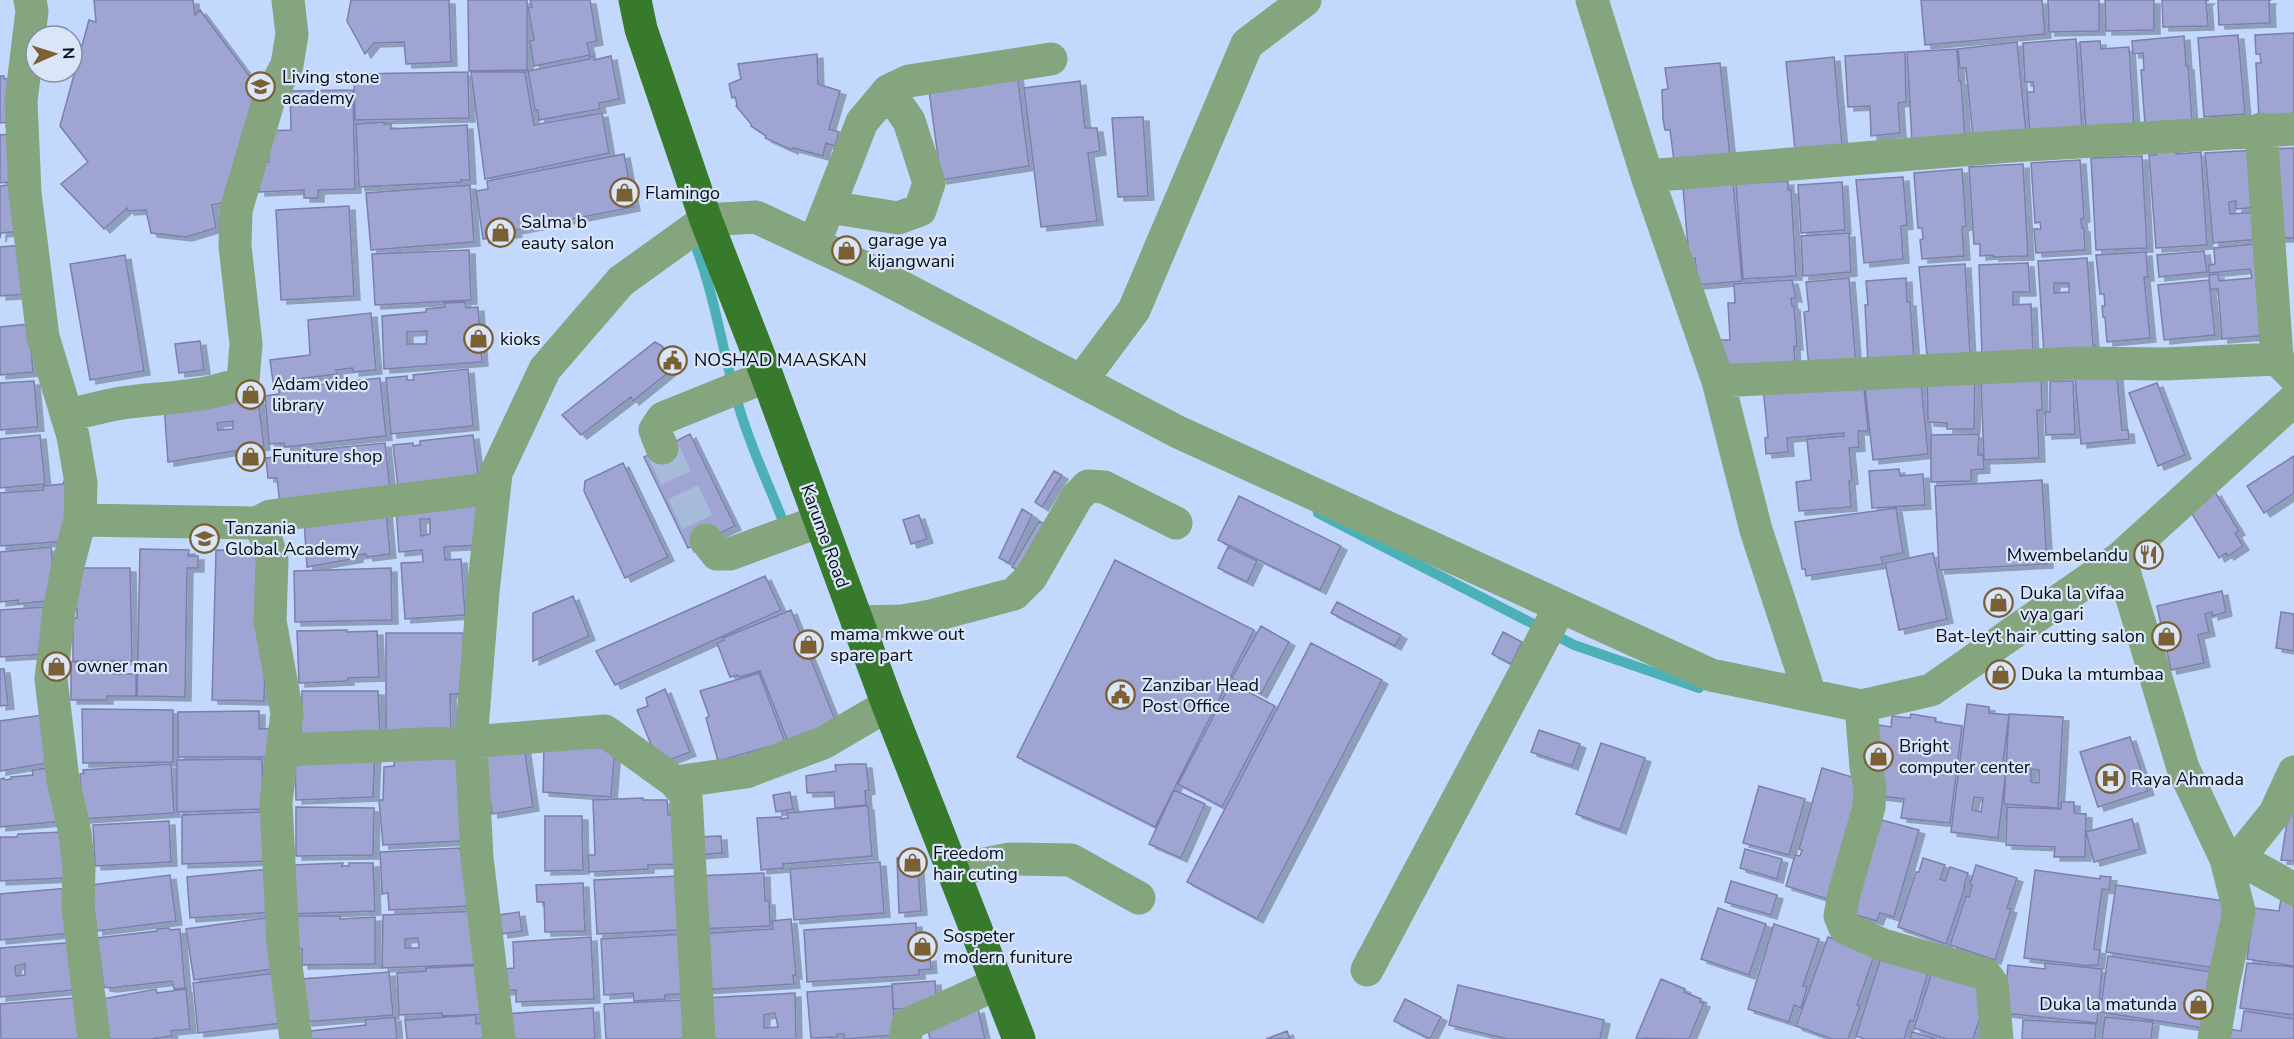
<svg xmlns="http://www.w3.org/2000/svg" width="2294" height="1039" font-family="'Nunito Sans',sans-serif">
<defs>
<filter id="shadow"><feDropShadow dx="6" dy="4" stdDeviation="0" flood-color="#0004"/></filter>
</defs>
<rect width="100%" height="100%" fill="#c2d8fc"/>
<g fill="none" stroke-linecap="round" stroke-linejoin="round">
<path stroke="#4cb1b7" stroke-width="10" d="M697,250C715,298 722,348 736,397C748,441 768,483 785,526
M1318,513L1574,645L1699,688"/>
</g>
<path fill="#9fa4d3" stroke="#7b7fad" stroke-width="1.5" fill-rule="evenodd" filter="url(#shadow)" d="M94,0H193L195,15L200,10L265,97L230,201L212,205L216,228L186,237L151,233L146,210L128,211L127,208L104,229L61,184L88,162L60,126L89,20L96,22Z
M351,0H449L451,62L406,64L404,42L374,43L365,54L347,21Z
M468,0H527V70L469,71Z
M530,0H590L597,41L587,43L590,55L534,66L530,41L534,40L528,8L532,7Z
M1921,0H2042L2045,34L1925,45Z
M2048,0H2099V31L2049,32Z
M2105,0H2154V30L2106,31Z
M2162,0H2209L2206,1L2208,26L2163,27Z
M2218,0H2271L2269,1L2270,23L2219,25Z
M2294,33V117L2259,119L2256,63H2261L2260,54H2256L2255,35Z
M2238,35L2245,114L2204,117L2198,38Z
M2184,36L2186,66H2188L2192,121L2145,124L2141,70H2144L2143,53L2133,54L2132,41Z
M2076,39L2082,130L2030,136L2027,92H2034L2033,82H2025L2023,43Z
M2100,41L2101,49L2129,47L2134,126L2086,129L2080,42Z
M2017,42L2026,132L1973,137L1966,68H1960L1958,49Z
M1957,49L1959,81H1961L1965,138L1912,142L1907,52Z
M1905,52L1906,102L1898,103L1900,133L1871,136L1870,106L1848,107L1845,56Z
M817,54L818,84L840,91L829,129L839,132L835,146L826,143L823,156L793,148L792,150L765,138L766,136L751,126V124L736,106L737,104L735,97L732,98L729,84L741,79L738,64Z
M593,56L594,60L611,56L619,99L599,103L600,109L539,120L538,110H535L528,71L590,59L589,57Z
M1834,57L1842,145L1795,149L1786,62Z
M1720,63L1730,156L1674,161L1670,130H1665L1663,119L1662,90L1668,89L1665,68Z
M468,72L469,118L355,120L354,74Z
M471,72H525L534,125L602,113L609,153L485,179Z
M1017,74L1029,166L941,180L928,83Z
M0,76H4V79L11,78L10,122L0,123Z
M1080,81L1085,128H1097L1100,151L1088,153L1097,221L1041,227L1024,88Z
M353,90L355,189L318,190V198H304V190L259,192L258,163L269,162L268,131L291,130L290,91Z
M1143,117L1148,196L1118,197L1112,118Z
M384,122V124H391V129L467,125L470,180H461V182L359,187L356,124Z
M11,134L15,181L0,183V135Z
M2176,148V154L2201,152L2207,245L2156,248L2149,155H2156L2155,150Z
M2294,148V238H2269L2266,149Z
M2257,150L2261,207L2236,209V201L2229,202L2230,214L2260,212L2262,239L2213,243L2205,153Z
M624,154L634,207L515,230L516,233L483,239L476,191L488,189L487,181Z
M2142,156L2147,248L2096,250L2091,158Z
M2080,160L2084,218L2081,219L2082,228H2084L2085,250L2036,253L2034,229H2041L2040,222L2035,223L2031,163Z
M2023,164L2028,256L1993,257V255L1980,256V244H1974L1969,167Z
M1962,169L1966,226L1962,227L1964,256L1922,259L1920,240L1923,239L1922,228H1918L1914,173Z
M1903,177L1907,225L1901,226L1903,259L1864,263L1856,180Z
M1788,181V190H1791L1796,276L1743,279L1736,184Z
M1733,182L1742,281L1698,285L1695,258L1689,259L1683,187Z
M1842,182L1845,230L1801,233L1798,185Z
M17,184L22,231L1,233L0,238V186Z
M470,185L474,242L371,250L366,193Z
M349,206L354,296L281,300L276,210Z
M1849,233L1851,272L1803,276L1801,236Z
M2264,243L2271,335L2222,339L2218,289H2210L2209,275L2218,274L2219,281L2252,278L2250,269L2209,273V265L2215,264L2214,248Z
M24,245L28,294L0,296V247Z
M469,250L471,300L375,305L372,254Z
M2204,251L2207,272L2159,277L2157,255Z
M2146,252L2148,277H2144L2150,338L2107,342L2105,317H2103L2102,306H2105L2104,294H2100L2096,255Z
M125,255L144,371L90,380L70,264Z
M2087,258L2093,345H2095L2096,354H2044L2038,261Z
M2028,263L2030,292H2013V305L2031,304L2033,354L1982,356L1979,265Z
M1965,264L1970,354L1927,356L1919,267Z
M1849,278L1856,365L1809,369L1804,312L1809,311L1806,282Z
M1906,278L1907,302H1910L1914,360L1868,363L1865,305H1868L1866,281Z
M1792,280L1796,298H1791L1792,306H1794L1797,346H1794L1795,364L1721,369L1719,340H1730L1728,303H1735L1734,284Z
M2209,280L2215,335L2164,340L2158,285Z
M2054,283H2069V292L2054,293Z
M465,302L466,308L478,307L482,362L384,369L382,316L426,312V309L445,307L444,303ZM427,331L426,344H407V332Z
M371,313L376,370L353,372V368L336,370L337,374L273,382L270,360L310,355L308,320Z
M29,324L33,372L0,375V327Z
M200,341L204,370L179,373L175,344Z
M655,342L662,346L675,367L633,401L631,397L581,435L562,415Z
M468,369L473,426L391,434L386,378L407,376V380H414L413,375Z
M1920,372L1928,454L1873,460L1864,378Z
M1927,372H1975L1974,429H1947V423L1928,422Z
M2041,373L2042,410H2037L2039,458L1984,460L1981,384Z
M2117,376L2122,430H2128L2129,439L2081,444L2075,378Z
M380,378L386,436L285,447L284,443L269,444L265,396L279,394V389Z
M1863,378L1868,431H1858L1859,447L1849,448L1852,480L1849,481L1851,507L1799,511L1796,482L1811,480L1807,439L1844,436V433L1787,438L1788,452L1766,454L1765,438L1768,437L1763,387Z
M34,381L38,427L0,430V383Z
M2050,381H2073L2075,434L2046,435L2045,412H2050Z
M2157,383L2185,455L2158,466L2129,393Z
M257,392L264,446L168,462L164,404ZM233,421V429L218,430L217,423Z
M690,434L735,526L688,548L644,457Z
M1979,434L1978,455H1983L1984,469L1971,470V481L1931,482V435Z
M40,435L45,484L0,488V439Z
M473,435L479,481L398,487L393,445L413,443V446L420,445V441Z
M385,443L390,491L280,505L277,478H268L266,458L275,457L274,454Z
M2294,456V493L2264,513L2247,486Z
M623,463L668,557L625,578L584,491L585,481Z
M1899,469L1900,476L1923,474L1925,505L1872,508L1869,471Z
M1054,471L1062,475L1042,507L1035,502Z
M2042,480L2047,564L1939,570L1935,486Z
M64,481H74L70,541L0,546V493L43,490V486L63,484Z
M2215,492L2239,531L2235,533L2243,546L2228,556L2226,553L2219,558L2189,509Z
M1239,496L1341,546L1320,590L1218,540Z
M478,498L481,545L444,547L445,560L461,559L465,615L405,619L401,563L423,562L422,550L399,552L396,507ZM420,519H430V534L421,536Z
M1896,508L1903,553L1881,557L1883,564L1806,576L1805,569H1802L1795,522Z
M1022,509L1032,515L1009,563L999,558Z
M386,510L390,554L367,557L366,554L357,555V558L307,567L304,519Z
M919,515L927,539L911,544L903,520Z
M1039,521L1049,527L1023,573L1012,567Z
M51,547L56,600L18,604V600L0,602V552Z
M1228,547L1257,561L1247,582L1218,568Z
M140,549L189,550L188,556H198V568H187L185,697L137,696Z
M216,550L268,551L264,701L212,700Z
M1933,553L1947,619L1899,630L1885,563Z
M1115,560L1254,630L1155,827L1017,757Z
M77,568H130L132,661H73V618H77V609H73Z
M391,568L392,620L295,622L294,571Z
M765,576L781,610L615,685L596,651Z
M2222,591L2226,612L2212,616V612L2205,614L2209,632L2198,635L2204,663L2171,670L2157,606Z
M573,596L589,636L533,661V613Z
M1337,602L1401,635L1395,646L1331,613Z
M44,607L47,654L0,657V610Z
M791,610L836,722L788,742L760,671L740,677L738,675L730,677L717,643L724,640L723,638Z
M2281,612L2294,614V651L2276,648Z
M1261,626L1289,642L1261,694L1232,678Z
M347,630V632L377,631L379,677L348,678V681L299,683L297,631Z
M1503,632L1522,642L1511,664L1492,654Z
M386,633H463L464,694H450L451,732H386Z
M1311,643L1382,680L1257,919L1187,882Z
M71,662H107V665H114V674H136V696H107V700H71Z
M0,669H4L8,705L0,706Z
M759,673L785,742L718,761L706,718L709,716L700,691Z
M1231,683L1275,706L1222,807L1178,784Z
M665,689L690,752L659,764L637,710L648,706L646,698Z
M302,691H378L380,731L301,738Z
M1967,704L1989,707V713L2009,715L2002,770H2006L1998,838L1951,832ZM1974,797L1983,798L1981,812L1972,810Z
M82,709L173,710V762L83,763Z
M259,711V729L277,728V757H178V712Z
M1911,714L1936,718L1935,722L1962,726L1950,823L1901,818L1904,799L1871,795L1872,724L1891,727L1892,716L1910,718Z
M2009,714L2063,717L2058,808L2004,804ZM2031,769L2039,770V783L2031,782Z
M43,715L59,761L0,771V721Z
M1539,730L1580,744L1572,766L1531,752Z
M2130,737L2148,791L2098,807L2080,752Z
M1601,743L1645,758L1620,830L1576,814Z
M544,744L615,749L611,797L543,792Z
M524,745L533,807L492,814L483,751Z
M375,752L373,797L296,800L295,754Z
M395,754L456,757L462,841L383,845L379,800H383L384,767L394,766Z
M262,759L263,809L177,812V760Z
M171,764L174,813L83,819L80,774L84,773L83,770Z
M853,764H866L869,790L865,791L866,805L835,808L834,792L807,793L806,776L836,771L835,765Z
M57,767L65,821L0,827V779L4,778V780L11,779V777L33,775L32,770Z
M1822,768L1865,781L1837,902L1786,886L1795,855L1800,856L1802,850L1799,849Z
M1759,786L1805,799L1789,855L1743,843Z
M1174,790L1205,804L1181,858L1149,844Z
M790,792L793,809L776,812L773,795Z
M2291,797L2294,798V861L2281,860Z
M643,798V800H667L668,815H682L677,864L648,865V869L589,872L588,855H595L593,800Z
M2061,802H2074V813L2086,814L2085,857H2054L2055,847L2006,845L2007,807L2061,809Z
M865,806H868L872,856L783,864V868L761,870L757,818L781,817V819L788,818L787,813Z
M296,807L374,808L373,855L296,856Z
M264,812L267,861L182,864V815Z
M545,816H582L583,870L545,871Z
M1874,818L1919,830L1894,917L1880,913L1877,921L1849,913Z
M2132,819L2140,849L2094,862L2086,832Z
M169,821L171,862L95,866L93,825Z
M62,832L66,878L0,881V837H17L18,834Z
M721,836L722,853L697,855L696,837Z
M460,848V850L468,849L471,906L389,910L388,893L382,894L380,852Z
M1745,849L1782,859L1777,879L1740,868Z
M917,856L921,911L899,913L897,858Z
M1923,858L1945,865L1940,879L1945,881L1950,867L1968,873L1964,886L1965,887L1946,944L1898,927L1916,872H1919Z
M880,862L884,913L794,920L790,869Z
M343,863L342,866H349V863H373L375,911L291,914L293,865Z
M1976,865L2017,878L2007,908L2011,909L1995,960L1950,945L1966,896L1969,897L1972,885L1970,884Z
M269,869L273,912L190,918L187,877Z
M2035,870L2100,879V876L2111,877L2109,890L2102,889L2094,949L2100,950L2098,965H2090V966L2024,958Z
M764,873L765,901H769L770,926L696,929L694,876Z
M170,875L176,921L97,931L91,885Z
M678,876L681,930L597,934L594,880Z
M1731,881L1777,895L1771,915L1725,902Z
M583,883L585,931L545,932L544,902H537L536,885Z
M2116,885L2224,901L2215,968L2106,952Z
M69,888L73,933L0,940V894Z
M2281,899L2294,901V966L2247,959L2254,908L2279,911Z
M1718,908L1766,924L1749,975L1701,959Z
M479,911L482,964L382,968L383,915ZM418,938L419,948H405V939Z
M519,912L522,931L502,934L499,915Z
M295,916H340V919L375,917V964L302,965V949H298Z
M273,917L280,968L194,980L186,929Z
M791,919L796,975H793L794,984L700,990L697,934L773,929L772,921Z
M916,923L918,959L930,957L931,969L919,970V975L807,982L804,930Z
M1774,924L1819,939L1803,986L1807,987L1801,1008L1794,1005L1789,1022L1748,1009Z
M169,928L170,930L180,929L185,988L174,989L172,981L111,988L104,987L97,938L157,931V929Z
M684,934L688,993L665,995V999L634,1001L633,993L604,995L601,939Z
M591,937L594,999L516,1002V990L505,991L504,969L514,968L513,942Z
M1828,937L1875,953L1857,1005L1860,1006L1848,1039H1832L1796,1026Z
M78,942L84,989L0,997V948ZM25,964V975L16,976L15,966Z
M1882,954L1929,970L1913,1022L1910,1020L1904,1039H1865L1856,1036Z
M2108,956L2212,972L2203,1028L2100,1012Z
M2045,963L2102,969L2097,1023L2004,1013L2008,965L2045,969Z
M2247,963L2294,967V1015L2240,1008Z
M488,965L490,1014L442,1016V1013L399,1015L397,973L426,971V968Z
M1934,966L1991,985L1973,1039H1946L1914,1028Z
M285,972L291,1022L198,1033L193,983Z
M389,972L393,1015L306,1022L302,979Z
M1661,979L1685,989L1684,992L1701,999L1700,1002L1704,1003L1689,1039L1636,1038Z
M935,981L937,1007L893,1009L892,984Z
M1458,985L1604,1020L1600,1039H1507L1449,1025Z
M892,986L895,1035L844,1039V1034H837V1037L811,1038L807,992Z
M156,989L157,993L186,989L190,1029L171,1031L172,1036L151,1039H107L102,999Z
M795,993L796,1039H706L703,998ZM775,1013L778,1027L764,1028V1015Z
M86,997L90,1039H1L0,1004Z
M1405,999L1441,1017L1430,1039L1394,1021Z
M685,1000L686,1039H606L604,1004Z
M593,1008L595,1039H504L502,1014Z
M978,1009L985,1039H930L926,1022Z
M2244,1011L2294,1019V1039H2226L2228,1029L2241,1031Z
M476,1015V1024L494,1022L495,1039H407L405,1020Z
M395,1017L397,1039H311L310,1031L366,1025L365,1020Z
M2105,1017L2153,1022L2151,1039H2102Z
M2023,1020L2096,1024L2095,1039H2022Z
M1287,1031L1290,1039H1266Z
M1912,1032L1937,1039H1910Z"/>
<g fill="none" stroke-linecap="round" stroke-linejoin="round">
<path stroke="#a6bada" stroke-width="33" stroke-dasharray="33 16" stroke-linecap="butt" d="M662,448L706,540"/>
<path stroke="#84a57d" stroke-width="33" d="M30,0L32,11L21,101L25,193L43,337L73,436L81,483L80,520L68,565L59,611L51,679L63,780L75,833L79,870L78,907L94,1039
M1592,0L1647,176L1718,381L1756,530L1810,695
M2261,129L2277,359
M1647,176L2010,146L2294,129
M829,207L898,218L920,210L929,183L909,121L888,91
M814,244L862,122L888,91L909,81L1051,59
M1081,381L1134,310L1247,44L1305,0
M1718,381L2078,363L2164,364L2277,359L2294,376
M66,414C83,413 99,407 116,404C153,397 211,399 243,381L246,344L235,246L236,210L269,99L287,65L292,34L288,0
M662,448L655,430L663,418L767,376
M80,520L257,523L265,535L272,560L270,621L287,713L276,802L283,944L296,1039
M257,523L270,516L494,488
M706,540L717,554H730L820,521
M2120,558L2183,768L2226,859L2239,911L2223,985L2214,1039
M857,622L902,621L931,616L1014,594L1031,577L1077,497L1088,486L1104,487L1176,523
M1861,706L1866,767L1870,788L1869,807L1844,894L1840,916L1845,928L1883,945L1985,974L1992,984L1997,1039
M284,750L471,742L605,731L675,782L686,795L699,1039
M675,782L746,772L823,743L888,705
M2238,858L2294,889
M954,870L1010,859L1071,860L1139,898
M2229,870L2275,813L2294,772
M1367,970L1560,607
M499,1039L477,858L471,742L483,592L496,473L545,369L621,281L706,220L756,217L865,268L1178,432L1711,675L1861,706L1931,690L2120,558L2294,400
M905,1039L908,1024L997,984"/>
<path stroke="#387a2c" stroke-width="33" d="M635,0L641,29L706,220L767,376L888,705L1019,1039"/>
</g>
<defs>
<symbol id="school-ring" viewBox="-11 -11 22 22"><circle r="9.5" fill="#dae5f7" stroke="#7a6032" stroke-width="1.5"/><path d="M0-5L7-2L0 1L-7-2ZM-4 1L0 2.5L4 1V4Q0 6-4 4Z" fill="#7a6032"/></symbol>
<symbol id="shop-ring" viewBox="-11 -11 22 22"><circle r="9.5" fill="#dae5f7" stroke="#7a6032" stroke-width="1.5"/><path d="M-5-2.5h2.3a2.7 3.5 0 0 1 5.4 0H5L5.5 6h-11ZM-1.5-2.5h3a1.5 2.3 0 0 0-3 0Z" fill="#7a6032"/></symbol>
<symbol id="civic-ring" viewBox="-11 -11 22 22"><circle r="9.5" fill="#dae5f7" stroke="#7a6032" stroke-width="1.5"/><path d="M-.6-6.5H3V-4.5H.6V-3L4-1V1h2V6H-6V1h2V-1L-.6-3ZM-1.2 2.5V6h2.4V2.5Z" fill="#7a6032"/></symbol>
<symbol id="restaurant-ring" viewBox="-11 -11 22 22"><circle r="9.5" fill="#dae5f7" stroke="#7a6032" stroke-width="1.5"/><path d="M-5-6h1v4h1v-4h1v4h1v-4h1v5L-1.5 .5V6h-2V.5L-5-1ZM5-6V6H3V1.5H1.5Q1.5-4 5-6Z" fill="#7a6032"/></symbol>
<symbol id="hospital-ring" viewBox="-11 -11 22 22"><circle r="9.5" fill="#dae5f7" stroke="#7a6032" stroke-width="1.5"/><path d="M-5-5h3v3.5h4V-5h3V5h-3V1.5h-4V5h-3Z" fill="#7a6032"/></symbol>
</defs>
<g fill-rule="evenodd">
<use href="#school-ring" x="244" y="70" width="33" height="33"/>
<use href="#shop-ring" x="608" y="176" width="33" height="33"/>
<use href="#shop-ring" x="484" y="216" width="33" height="33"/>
<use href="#shop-ring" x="830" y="234" width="33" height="33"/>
<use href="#shop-ring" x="462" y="322" width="33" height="33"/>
<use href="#civic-ring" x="656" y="344" width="33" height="33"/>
<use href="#shop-ring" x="234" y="378" width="33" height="33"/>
<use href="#shop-ring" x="234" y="440" width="33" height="33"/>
<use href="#school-ring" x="188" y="522" width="33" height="33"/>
<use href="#restaurant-ring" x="2132" y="538" width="33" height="33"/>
<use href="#shop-ring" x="1982" y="586" width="33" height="33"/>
<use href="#shop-ring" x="2150" y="620" width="33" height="33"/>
<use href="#shop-ring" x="792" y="628" width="33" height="33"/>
<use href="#shop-ring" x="40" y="650" width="33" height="33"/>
<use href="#shop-ring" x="1984" y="658" width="33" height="33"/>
<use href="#civic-ring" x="1104" y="678" width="33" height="33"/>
<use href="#shop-ring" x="1862" y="740" width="33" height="33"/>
<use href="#hospital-ring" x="2094" y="762" width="33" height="33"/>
<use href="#shop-ring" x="896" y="846" width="33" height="33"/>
<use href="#shop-ring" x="906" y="930" width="33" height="33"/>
<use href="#shop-ring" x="2182" y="988" width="33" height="33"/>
</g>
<g text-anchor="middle" stroke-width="4.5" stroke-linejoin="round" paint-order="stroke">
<g font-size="18" fill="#050d1c" stroke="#dae5f7" text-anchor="start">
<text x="282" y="83">Living stone<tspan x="282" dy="21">academy</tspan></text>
<text x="645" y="199">Flamingo</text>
<text x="521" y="228">Salma b<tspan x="521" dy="21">eauty salon</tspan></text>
<text x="868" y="246">garage ya<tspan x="868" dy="21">kijangwani</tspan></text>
<text x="500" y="345">kioks</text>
<text x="694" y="366">NOSHAD MAASKAN</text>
<text x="272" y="390">Adam video<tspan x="272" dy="21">library</tspan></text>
<text x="272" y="462">Funiture shop</text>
<text x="225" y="534">Tanzania<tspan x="225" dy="21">Global Academy</tspan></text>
<text x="2128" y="561" text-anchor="end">Mwembelandu</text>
<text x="2020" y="599">Duka la vifaa<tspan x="2020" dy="21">vya gari</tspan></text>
<text x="830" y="640">mama mkwe out<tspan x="830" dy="21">spare part</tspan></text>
<text x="2145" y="642" text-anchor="end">Bat-leyt hair cutting salon</text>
<text x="77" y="672">owner man</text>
<text x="2021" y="680">Duka la mtumbaa</text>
<text x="1142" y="691">Zanzibar Head<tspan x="1142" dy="21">Post Office</tspan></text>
<text x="1899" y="752">Bright<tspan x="1899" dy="21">computer center</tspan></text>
<text x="2131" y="785">Raya Ahmada</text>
<text x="933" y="859">Freedom<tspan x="933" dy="21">hair cuting</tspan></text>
<text x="943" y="942">Sospeter<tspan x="943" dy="21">modern funiture</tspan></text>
<text x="2177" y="1010" text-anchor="end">Duka la matunda</text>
</g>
<g font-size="18" fill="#050d1c" stroke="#dae5f7">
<text transform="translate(825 536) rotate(70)" y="6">Karume Road</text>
</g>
</g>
<g transform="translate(54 54) rotate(87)"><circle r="28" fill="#dae5f7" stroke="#858f9f" stroke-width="1.5"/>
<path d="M0-4.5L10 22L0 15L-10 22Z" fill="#7a6032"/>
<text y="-9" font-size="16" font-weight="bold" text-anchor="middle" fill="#050d1c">N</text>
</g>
</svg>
